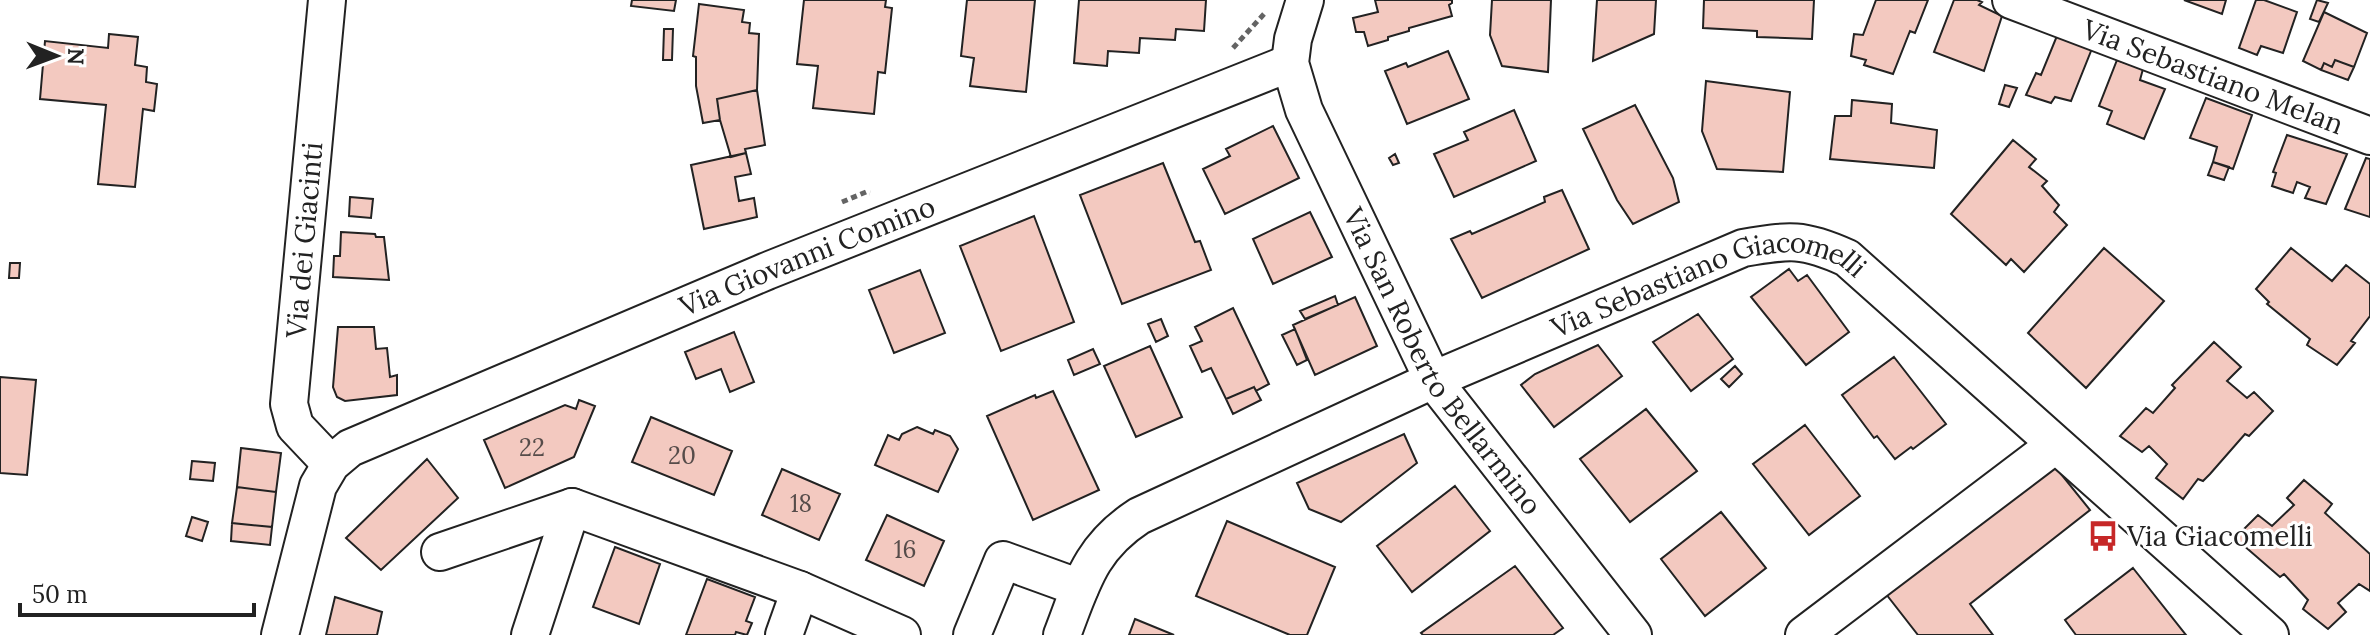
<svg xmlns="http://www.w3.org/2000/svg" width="2370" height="635" font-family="Lora,serif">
<rect width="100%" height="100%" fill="#fff"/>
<path fill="#f3c9c0" stroke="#222" stroke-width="2" d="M632,0H676L674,11L631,6Z
M804,0H886L885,7L892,8L885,73L878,72L874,114L813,108L818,66L797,64Z
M967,0H1035L1026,92L970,86L974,58L961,56Z
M1079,0H1206L1204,31L1176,29L1175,40L1140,38L1139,53L1108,51L1107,66L1074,63Z
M1375,0H1452V3L1449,5L1452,16L1409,28V31L1388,37V40L1368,46L1364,32H1356L1353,18L1378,12Z
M1492,0H1551L1548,72L1502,66L1490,35Z
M1597,0H1656L1654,34L1593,61Z
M1704,0H1814L1812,39L1757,37V31L1703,28Z
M1876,0H1928L1915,33L1910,31L1893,74L1864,65L1866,60L1851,56L1854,34L1863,35Z
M1954,0H1977L1982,2L1979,5L2002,16L1984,71L1934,52Z
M2184,0H2226L2222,14Z
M2256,0H2264L2297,12L2283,53L2261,46L2257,55L2239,48Z
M2317,0L2328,3L2319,22L2310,19Z
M699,4L744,10L742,22L750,23L749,33L759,34L757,90L717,99L720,120L703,123L696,86V57L693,56Z
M2324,12L2367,33L2354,67L2335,60L2332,67L2324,63L2321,70L2303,61Z
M2061,26L2097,36L2071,101L2055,97L2051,103L2026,95L2036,73L2041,75Z
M664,29H673L672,60H663Z
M109,34L138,37L135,65L147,67L146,82L157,84L154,111L143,109L135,187L98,184L106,105L40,99L45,41L108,48Z
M1448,51L1469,99L1407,124L1385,71L1406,63L1408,67Z
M2117,60L2143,69L2140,80L2165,89L2144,139L2107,124L2112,111L2099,106Z
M2335,60L2354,67L2348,80L2321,70L2324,63L2332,67Z
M1706,81L1790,92L1783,172L1717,169L1702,131Z
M2005,85L2017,88L2009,107L1999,104Z
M757,90L765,145L745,149L746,153L731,157L720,120L717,99Z
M2206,98L2252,115L2233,169L2213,162L2217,147L2190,138Z
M1852,100L1892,104L1891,123L1937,130L1934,168L1830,159L1835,116H1851Z
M1635,105L1673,178L1679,202L1633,224L1617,200L1583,129Z
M1514,110L1536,161L1454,197L1434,154L1468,140L1464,132Z
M1273,126L1299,178L1225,214L1203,169L1230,156L1226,149Z
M2287,135L2347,154L2326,204L2305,198L2310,187L2297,182L2293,193L2272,186L2276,173L2273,172Z
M2013,140L2036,159L2029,167L2047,181L2042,186L2059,205L2054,212L2067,225L2024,272L2011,259L2006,265L1951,214Z
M746,153L751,174L735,177L739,201L754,198L757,217L704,229L691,165Z
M1395,154L1399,163L1393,165L1389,158Z
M2366,158L2370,159V217L2345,209Z
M2213,162L2229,167L2224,180L2208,175Z
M1163,163L1195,242L1200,241L1211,270L1122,304L1080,195Z
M1562,190L1589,249L1482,298L1451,239L1470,231L1472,234L1545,202L1544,197Z
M350,197L373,199L371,218L349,216Z
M1310,212L1332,257L1273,284L1253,239Z
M1034,216L1074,322L1001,351L960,246Z
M341,232L375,234L376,237H384L389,280L333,277L334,256H340Z
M2104,248L2164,301L2086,388L2028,333Z
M2291,248L2332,281L2346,265L2370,284V316L2351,341L2355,343L2337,365L2307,345L2310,339L2267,304L2269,302L2256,289Z
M10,263H20L19,278H9Z
M1789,269L1798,281L1807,275L1849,332L1806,365L1751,297Z
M920,270L945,333L894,353L869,290Z
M1335,296L1338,305L1305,319L1300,311Z
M1355,297L1377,346L1315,375L1293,325Z
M1233,308L1269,384L1256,391L1254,387L1226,399L1211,368L1202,372L1190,346L1202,341L1195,327Z
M1698,314L1733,359L1691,391L1653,342Z
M1161,319L1168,336L1156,342L1148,324Z
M338,327H374L376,349L387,348L390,377L397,375V395L345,401L337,397L333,387Z
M1295,329L1307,360L1297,365L1282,335Z
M734,332L754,382L730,392L721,369L696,379L685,352Z
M2214,342L2241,367L2227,381L2247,398L2254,392L2273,411L2249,436L2245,434L2210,474L2203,481L2198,479L2183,499L2156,478L2167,464L2149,446L2142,452L2120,436L2146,408L2153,413L2175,388L2172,385Z
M1598,345L1622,376L1554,427L1521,385L1535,374Z
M1150,346L1182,417L1136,437L1104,366Z
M1093,349L1100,364L1074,375L1068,360Z
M1894,357L1946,424L1913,449L1911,447L1895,459L1877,436L1874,438L1842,395Z
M1735,366L1742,374L1729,387L1721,379Z
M0,377L36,380L27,475L0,473Z
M1254,387L1261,400L1233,414L1226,399Z
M1053,391L1099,490L1033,520L987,416L1035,395L1036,398Z
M579,400L595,406L574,457L505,488L484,440L565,405L576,409Z
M1646,409L1697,471L1630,522L1580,459Z
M651,417L732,451L714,495L632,462Z
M1805,425L1860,496L1809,535L1753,464Z
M917,427L933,434L935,430L950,436L958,449L938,492L875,465L888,435L899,440L902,434Z
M1404,434L1417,463L1341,522L1309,509L1297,483Z
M241,448L281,453L276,492L237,487Z
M427,459L458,498L381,570L346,538Z
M192,461L215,463L213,481L190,479Z
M2053,464L2090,510L1970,604L1993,635H1918L1886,594Z
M782,469L840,494L819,540L762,515Z
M2304,480L2332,504L2325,513L2370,554V591L2359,584L2338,603L2346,612L2328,629L2303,609L2308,600L2284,574L2280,577L2235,538L2258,515L2272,526L2294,505L2287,498Z
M1455,486L1490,531L1412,592L1377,546Z
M237,487L276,492L272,527L232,523Z
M1721,512L1766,568L1705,616L1661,559Z
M887,515L944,541L924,586L866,560Z
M192,517L208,522L202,541L186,536Z
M1227,521L1335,567L1307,635H1290L1196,596Z
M232,523L272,527L270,545L231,541Z
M615,547L660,564L639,624L593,607Z
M1515,566L1563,628L1553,635H1423L1421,633Z
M2133,568L2186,635H2076L2065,620Z
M707,579L755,597L746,621L752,623L747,635L736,632L735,635H686Z
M335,597L382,612L377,635H326Z
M1135,619L1174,635H1129Z"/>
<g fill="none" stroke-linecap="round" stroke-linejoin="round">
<defs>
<g id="minor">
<path d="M327,0L289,404L295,426L331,464"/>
<path id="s1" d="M1305,0L1293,39L1290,63L1304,110L1433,380L1633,635"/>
<path id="s2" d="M2011,0L2370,136"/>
<path d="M440,552L572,507L800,590L902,635"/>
<path id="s3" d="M280,635L318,486L331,464L350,448L767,271L1290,63"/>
<path d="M530,635L572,507"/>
<path d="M784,635L800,590"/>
<path d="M972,635L1003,560L1080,588"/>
<path id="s4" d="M1062,635C1082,583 1090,548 1139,516L1433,380L1743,248C1790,240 1803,238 1847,258L2270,635"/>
<path d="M1804,635L2055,445"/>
</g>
</defs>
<use href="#minor" stroke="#222" stroke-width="40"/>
<path stroke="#646464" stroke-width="5" stroke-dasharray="6 4" stroke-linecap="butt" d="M1233,48L1264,14
M842,202L866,192L870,193"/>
<use href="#minor" stroke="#fff" stroke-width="36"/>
</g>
<defs>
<symbol id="bus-bare" viewBox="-9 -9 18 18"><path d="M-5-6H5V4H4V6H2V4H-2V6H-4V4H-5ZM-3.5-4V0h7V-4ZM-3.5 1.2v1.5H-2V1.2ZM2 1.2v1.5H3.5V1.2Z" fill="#c62828" stroke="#fff" stroke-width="2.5" paint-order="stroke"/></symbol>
</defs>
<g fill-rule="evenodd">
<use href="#bus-bare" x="2081" y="514" width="44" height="44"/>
</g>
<g text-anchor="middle" stroke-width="6" stroke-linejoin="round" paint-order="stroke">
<g font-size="24" fill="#564c4a">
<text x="532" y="456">22</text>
<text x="682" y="464">20</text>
<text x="801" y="512">18</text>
<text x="905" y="558">16</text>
</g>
<g font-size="28" fill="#222" stroke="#fff">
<text dy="10" stroke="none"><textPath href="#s2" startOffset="216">Via Sebastiano Melan</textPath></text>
<text transform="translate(304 240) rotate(-85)" y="10">Via dei Giacinti</text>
<text dy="10" stroke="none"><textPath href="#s3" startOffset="700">Via Giovanni Comino</textPath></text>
<text dy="10" stroke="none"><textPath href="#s4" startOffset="766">Via Sebastiano Giacomelli</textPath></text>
<text dy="10" stroke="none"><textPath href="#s1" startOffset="402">Via San Roberto Bellarmino</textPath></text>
</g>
<g font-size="28" fill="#222" stroke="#fff" text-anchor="start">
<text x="2127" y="546">Via Giacomelli</text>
</g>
</g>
<g transform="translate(56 56) rotate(91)" stroke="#ffffff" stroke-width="6" paint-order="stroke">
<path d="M0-6L14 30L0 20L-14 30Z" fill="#222222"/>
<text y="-12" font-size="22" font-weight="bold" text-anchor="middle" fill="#222222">N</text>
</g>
<path d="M20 603v12h234v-12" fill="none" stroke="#222222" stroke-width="4"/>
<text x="32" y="603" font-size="24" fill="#222222" stroke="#ffffff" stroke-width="6" paint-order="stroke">50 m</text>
</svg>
